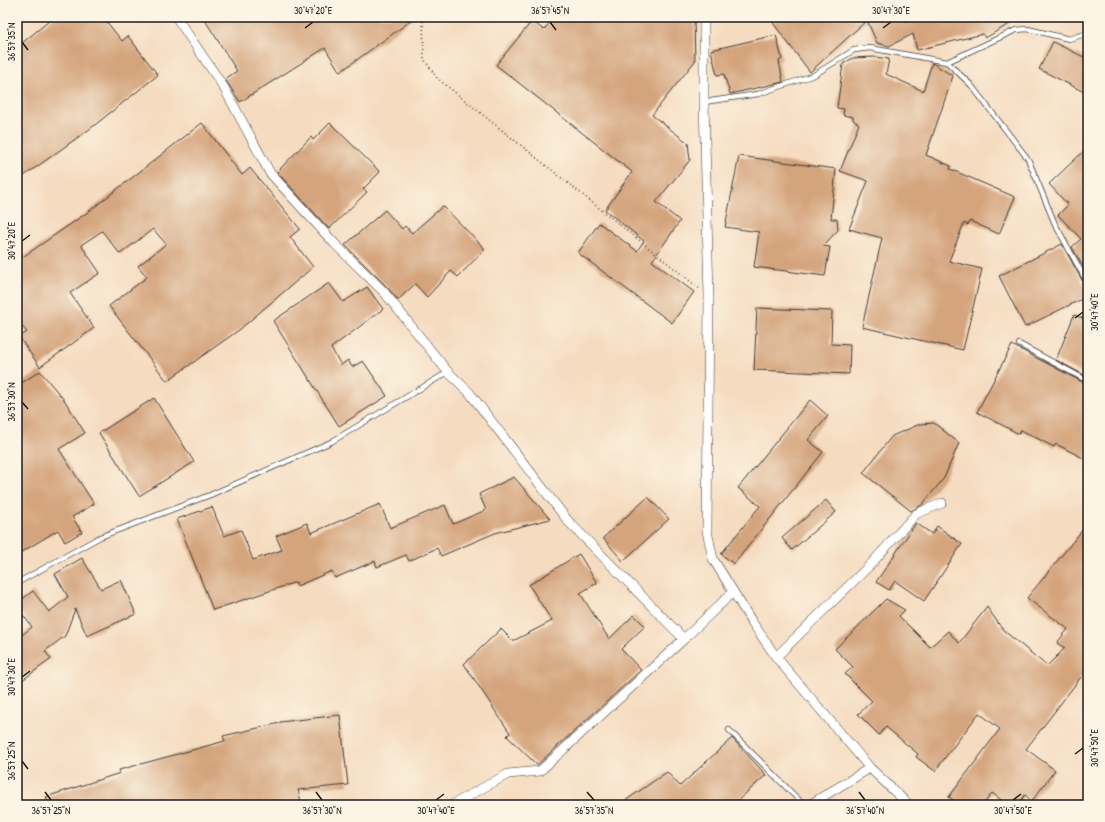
<svg xmlns="http://www.w3.org/2000/svg" width="1105" height="822" font-family="'Patrick Hand',sans-serif">
<rect width="100%" height="100%" fill="#fcf5e5"/>
<filter id="ink" filterUnits="userSpaceOnUse"><feTurbulence type="fractalNoise" baseFrequency=".025" numOctaves="2"/><feDisplacementMap in="SourceGraphic" scale="8" xChannelSelector="R" yChannelSelector="G"/><feConvolveMatrix kernelMatrix="1 2 1 2 8 2 1 2 1" color-interpolation-filters="sRGB"/></filter>
<filter id="wash" filterUnits="userSpaceOnUse"><feTurbulence type="fractalNoise" baseFrequency=".012" numOctaves="4" result="noise"/><feDisplacementMap in="SourceGraphic" scale="16" xChannelSelector="R" yChannelSelector="G"/><feGaussianBlur stdDeviation="0.9" result="paint"/><feColorMatrix in="noise" values="0 0 0 0 0 0 0 0 0 0 0 0 0 0 0 0 0 1.4 0 .05"/><feComposite in="paint" operator="in"/></filter>
<g filter="url(#wash)">
<rect width="100%" height="100%" fill="#f5dcc0"/>
<g id="blocks">
<path fill="#d4a47d" d="M54,17H103L122,41L128,36L158,75L91,128L21,178L17,173V37L22,43Z
M203,17H416L340,72L325,48L240,102L225,79L237,71Z
M554,17H694L695,61L652,115L688,143L690,160L656,202L680,221L652,261L694,292L672,323L578,253L599,223L637,251L644,241L605,210L632,172L496,65L532,21L544,30Z
M779,17H904L905,21L919,17H1015L1008,25L985,38L983,34L917,50L913,34L889,46L877,43L867,20L810,72L773,23Z
M776,35L782,59L779,61L783,82L730,94L724,74L717,75L711,50Z
M1053,42L1088,59V94L1039,69Z
M874,57L889,59L886,74L923,91L932,63L953,76L926,155L951,166L950,169L1015,197L999,234L970,221L968,225L964,223L949,261L982,269L963,350L862,327L882,238L849,229L868,181L840,171L859,124L853,120V117L843,115L844,109L837,108L843,64L853,58Z
M202,123L242,175L250,168L300,229L290,237L313,267L239,330L167,381L109,306L147,277L138,266L166,244L153,229L120,254L102,231L81,245L100,273L70,293L94,328L40,367L19,337L27,332L17,321V261L88,212Z
M330,123L380,172L363,189L367,192L329,229L277,172L311,137L313,140Z
M1088,147V267L1085,270L1072,247L1081,239L1058,215L1068,205L1049,184Z
M739,156L836,169L831,219H837L838,230L823,246L830,247L825,276L754,267L759,232L725,227Z
M443,206L485,249L458,277L451,271L427,297L415,284L398,300L388,288L345,245L385,210L402,229L405,226L412,233Z
M1062,244L1088,291V296L1025,327L999,276Z
M329,283L343,302L367,287L383,309L331,348L341,365L348,360L352,367L363,361L387,396L339,426L273,321Z
M757,308L832,311L831,344L850,345L849,374L754,370Z
M1074,315L1088,320V377L1056,360Z
M1012,345L1088,385V453L1085,459L1056,444L1054,447L1021,430L1019,434L977,412Z
M40,371L65,401L85,433L59,449L94,504L72,517L82,532L65,542L58,530L17,555V477L20,475L17,470V386Z
M154,398L194,462L139,496L99,433Z
M810,400L828,416L808,440L823,452L734,564L721,554L760,506L738,488Z
M934,423L959,443L944,478L922,505L911,511L863,473L892,436L920,424Z
M514,477L550,519L495,533L441,556L437,548L409,561L406,555L377,567L375,561L335,578L332,571L297,586L296,582L213,610L177,519L212,507L224,536L241,530L253,560L282,550L276,536L307,523L311,533L380,504L390,528L445,505L453,524L486,510L479,494Z
M648,497L669,519L623,561L603,538Z
M826,500L836,512L792,550L782,538Z
M916,523L932,534L937,526L962,544L924,601L895,581L889,590L876,582Z
M1088,523V683L1081,677L1026,749L1055,770L1032,801L1025,795L1018,805H1008L992,793L983,805H960L949,797L1000,729L979,713L935,771L916,757L918,754L886,727L879,735L858,714L872,701L845,674L853,667L835,649L886,599L905,610L899,616L930,647L948,631L959,643L987,607L1003,630L1047,666L1065,648L1057,643L1068,629L1027,598Z
M579,554L597,583L580,593L609,639L634,615L645,626L621,649L641,670L537,765L507,736L510,733L464,664L501,629L513,641L552,621L529,585Z
M82,558L101,589L121,580L136,614L87,636L75,609L65,636L45,651L51,659L17,684V639L32,627L17,607V603L33,591L49,612L68,597L55,574Z
M340,715L348,785L298,790L302,805H49L46,797L120,773L119,770L225,741L223,736L280,723V722Z
M732,738L766,775L733,805H619L667,772L680,786Z"/>
</g>
</g>
<g filter="url(#ink)">
<use href="#blocks" fill-opacity="0" stroke="#3d3935" stroke-width="1"/>
<g fill="none" stroke-linecap="round" stroke-linejoin="round">
<defs>
<path id="service" d="M947,62L1016,30L1028,29L1069,39L1088,33
M704,102L758,94L814,75L854,50L870,48L947,62L971,85L1028,159L1055,224L1088,284
M1019,344L1088,381
M17,583L100,537L210,495L331,442L448,372
M729,730L804,805"/>
<path id="minor" d="M176,17L223,86L270,173L335,244L384,292L448,372L469,392L568,521L684,639L733,592
M704,17V102L709,296L707,531L713,559L752,622L776,657L870,768L909,805
M776,657L871,564L916,514L942,503
M452,805L508,774L540,771L684,639
M809,805L870,768"/>
</defs>
<use href="#service" stroke="#3d3935" stroke-width="6"/>
<use href="#minor" stroke="#3d3935" stroke-width="10"/>
<path stroke="#3d3935" stroke-width="1.5" stroke-dasharray="1 3" stroke-linecap="butt" d="M423,17L424,59L437,78L700,289"/>
<use href="#service" stroke="#fff" stroke-width="4.5"/>
<use href="#minor" stroke="#fff" stroke-width="9"/>
</g>
</g>
<path fill="none" stroke="#1c1c1c" stroke-width="1.5" d="M550,22L556,30M305,28L313,22M883,28L891,22M22,42L28,50M22,241L30,235M1075,318L1083,312M22,402L28,409M22,677L30,671M1075,754L1083,748M22,761L28,769M45,792L51,800M316,792L322,800M587,792L594,800M859,792L865,800M436,800L444,794M1013,800L1021,794"/>
<rect width="1105" height="822" fill="none" stroke="#fcf5e5" stroke-width="44"/>
<rect x="22" y="22" width="1061" height="778" fill="none" stroke="#1c1c1c" stroke-width="1.5"/>
<g font-size="10" text-anchor="middle" fill="#1c1c1c">
<text x="313" y="14">30°47'20"E</text>
<text x="550" y="14">36°57'45"N</text>
<text x="891" y="14">30°47'30"E</text>
<text transform="translate(11 42) rotate(-90)" y="4">36°57'35"N</text>
<text transform="translate(11 241) rotate(-90)" y="4">30°47'20"E</text>
<text transform="translate(1094 312) rotate(-90)" y="4">30°47'40"E</text>
<text transform="translate(11 402) rotate(-90)" y="4">36°57'30"N</text>
<text transform="translate(11 677) rotate(-90)" y="4">30°47'30"E</text>
<text transform="translate(1094 748) rotate(-90)" y="4">30°47'50"E</text>
<text transform="translate(11 761) rotate(-90)" y="4">36°57'25"N</text>
<text x="51" y="814">36°57'25"N</text>
<text x="322" y="814">36°57'30"N</text>
<text x="436" y="814">30°47'40"E</text>
<text x="594" y="814">36°57'35"N</text>
<text x="865" y="814">36°57'40"N</text>
<text x="1013" y="814">30°47'50"E</text>
</g>
</svg>
